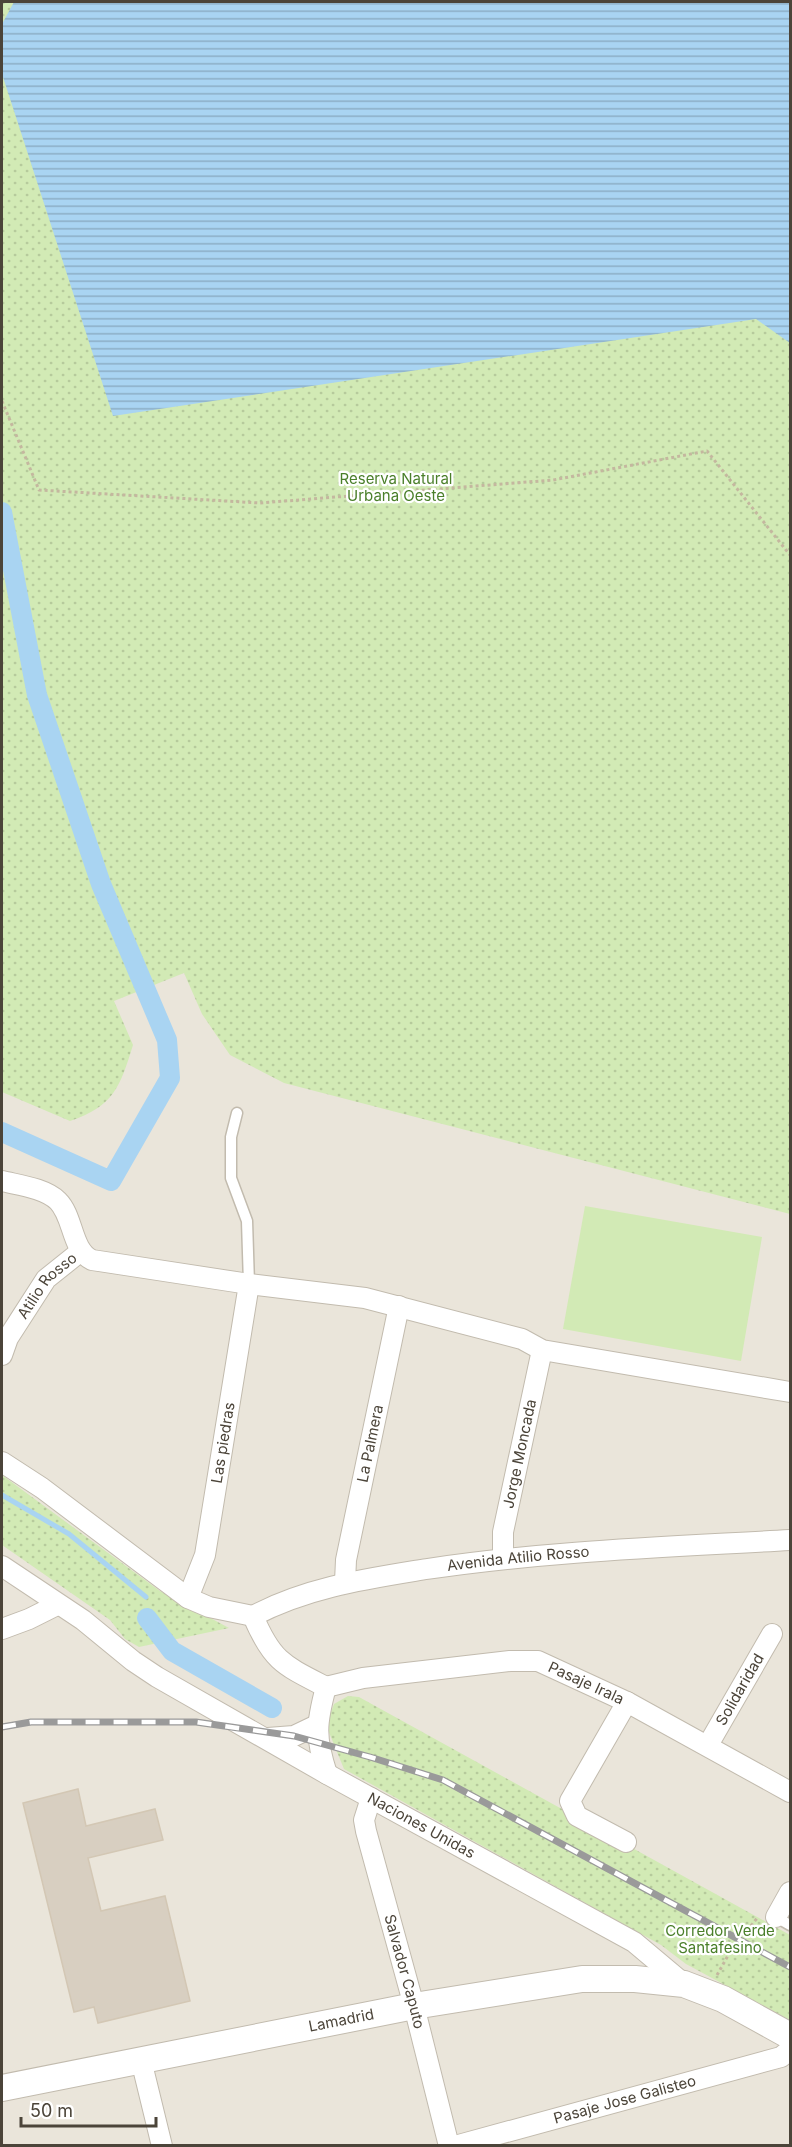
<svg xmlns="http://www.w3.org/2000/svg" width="792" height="2147" font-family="Inter,sans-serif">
<defs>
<pattern id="park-dots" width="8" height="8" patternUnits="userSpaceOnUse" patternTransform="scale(1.5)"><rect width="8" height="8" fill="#d2eab5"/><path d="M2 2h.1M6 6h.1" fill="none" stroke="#b6ca9c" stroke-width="1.8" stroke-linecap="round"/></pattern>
<pattern id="water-rules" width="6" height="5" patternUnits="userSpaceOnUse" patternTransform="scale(1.5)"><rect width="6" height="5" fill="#a9d4f2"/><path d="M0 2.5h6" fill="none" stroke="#8caec5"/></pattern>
</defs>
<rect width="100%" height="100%" fill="#f6f3ec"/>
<path fill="#eae5da" d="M2,2H790V2145L2,2146Z"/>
<path fill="url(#park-dots)" d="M2,2H790V1214L284,1083L230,1055L202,1014L184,973L114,1001L133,1045C120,1087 114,1106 70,1121L2,1092Z
M2,1475L160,1591L229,1628L139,1647L125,1639L110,1620L2,1545Z
M348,1696L359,1697L790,1935V2020L686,1964L661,1945L344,1769L326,1725L334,1704Z"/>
<path fill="#d2eab5" d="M585,1206L762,1237L741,1361L563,1329Z"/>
<path fill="url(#water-rules)" d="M14,2H790V343L756,319L113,416L2,74V24Z"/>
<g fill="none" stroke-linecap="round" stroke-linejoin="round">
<path stroke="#a9d4f2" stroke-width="5" d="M2,1495L69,1534L146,1597"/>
<path stroke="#a9d4f2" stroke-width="20" d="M2,512L37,695L101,884L167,1040L170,1078L111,1181L2,1132
M147,1618L172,1651L272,1708"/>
</g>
<path fill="#d8cfc1" stroke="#d3c7b4" stroke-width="1.5" d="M78,1789L86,1826L155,1809L163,1840L88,1858L101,1911L165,1896L190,2001L98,2023L94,2007L74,2012L23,1803Z"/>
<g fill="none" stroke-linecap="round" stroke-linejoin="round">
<defs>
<path id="service" d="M237,1113L231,1137V1178L247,1221L249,1284
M776,1917L790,1925"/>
<g id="minor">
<path d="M2,1181C18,1185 45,1188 58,1201C74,1217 71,1250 92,1260L249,1284L365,1298L522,1339L542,1350L790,1392"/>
<path id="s1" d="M2,1355L8,1338L46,1279L81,1251"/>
<path d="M2,1462L42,1488L188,1598L209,1607L253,1616"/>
<path id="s2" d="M503,1557V1532L542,1350"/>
<path id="s3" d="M2,1566L83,1620L133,1661L157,1677L327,1774L634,1942L684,1984"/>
<path id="s4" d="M345,1582L346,1560L399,1306"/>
<path id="s5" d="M188,1598L205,1555L249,1284"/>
<path id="s6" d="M253,1616C308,1587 366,1579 427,1569C547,1551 669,1547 790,1540"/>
<path d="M253,1616C272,1661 283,1665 326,1687"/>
<path d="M2,1629L29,1619L57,1605"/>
<path id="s7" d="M326,1687L363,1678L510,1661H538L627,1702L790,1792"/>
<path d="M326,1687C316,1724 315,1737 327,1774"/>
<path d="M268,1738L294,1736L317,1725"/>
<path id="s8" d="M708,1745L772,1634"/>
<path id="s9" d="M371,1798L364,1820L366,1831L414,2006L449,2146"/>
<path d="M626,1842L577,1816L570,1801L627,1702"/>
<path d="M776,1917L790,1892"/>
<path d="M141,2060L162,2146"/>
<path id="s10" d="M455,2146L781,2057L790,2050"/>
</g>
<g id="tertiary">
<path id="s11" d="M2,2088L414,2006L582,1979H635L684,1984L723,1999L790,2036"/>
</g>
</defs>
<use href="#service" stroke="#c2bbae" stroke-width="13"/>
<use href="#minor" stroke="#c2bbae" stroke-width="22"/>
<use href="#tertiary" stroke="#c2bbae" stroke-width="28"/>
<path stroke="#c4b79f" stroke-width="3" stroke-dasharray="3 3" stroke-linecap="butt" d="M2,401L39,490L260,503L553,480L707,451L790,555
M717,1975L730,1952L758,1917"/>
<use href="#service" stroke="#fff" stroke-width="10"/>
<use href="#minor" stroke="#fff" stroke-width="20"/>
<use href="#tertiary" stroke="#fff" stroke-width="26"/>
<defs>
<path id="rail" d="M2,1727L31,1722H196L294,1736L370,1757L443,1780L790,1967"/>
</defs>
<use href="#rail" stroke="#9a9a9a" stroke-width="7"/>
<use href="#rail" stroke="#fff" stroke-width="4.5" stroke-dasharray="14" stroke-linecap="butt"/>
</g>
<g text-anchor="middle" stroke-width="4.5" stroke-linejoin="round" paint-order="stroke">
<g font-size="15" fill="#4a7f2a" stroke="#fff">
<text x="396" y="484">Reserva Natural<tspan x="396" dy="17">Urbana Oeste</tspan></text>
<text x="720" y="1936">Corredor Verde<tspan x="720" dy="17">Santafesino</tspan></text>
</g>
<g font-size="15" fill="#4b4439" stroke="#fff">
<text dy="5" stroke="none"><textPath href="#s1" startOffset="84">Atilio Rosso</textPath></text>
<text dy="5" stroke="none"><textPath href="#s5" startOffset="160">Las piedras</textPath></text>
<text dy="5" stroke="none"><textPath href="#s4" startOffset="141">La Palmera</textPath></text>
<text dy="5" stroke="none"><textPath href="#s2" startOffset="105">Jorge Moncada</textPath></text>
<text dy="5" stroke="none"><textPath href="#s6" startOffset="273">Avenida Atilio Rosso</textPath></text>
<text dy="5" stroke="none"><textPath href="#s7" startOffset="267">Pasaje Irala</textPath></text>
<text dy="5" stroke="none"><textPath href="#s8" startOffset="64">Solidaridad</textPath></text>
<text dy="5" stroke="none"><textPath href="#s3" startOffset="494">Naciones Unidas</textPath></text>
<text dy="5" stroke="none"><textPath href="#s9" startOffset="180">Salvador Caputo</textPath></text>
<text dy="5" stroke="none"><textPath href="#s11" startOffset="346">Lamadrid</textPath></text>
<text dy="5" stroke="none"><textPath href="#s10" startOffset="176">Pasaje Jose Galisteo</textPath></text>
</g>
</g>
<rect width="792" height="2147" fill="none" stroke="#4b4439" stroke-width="6"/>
<path d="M21 2117v9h135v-9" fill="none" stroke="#4b4439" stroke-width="3"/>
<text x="30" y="2117" font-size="18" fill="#4b4439" stroke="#ffffff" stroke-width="4.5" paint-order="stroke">50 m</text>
</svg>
